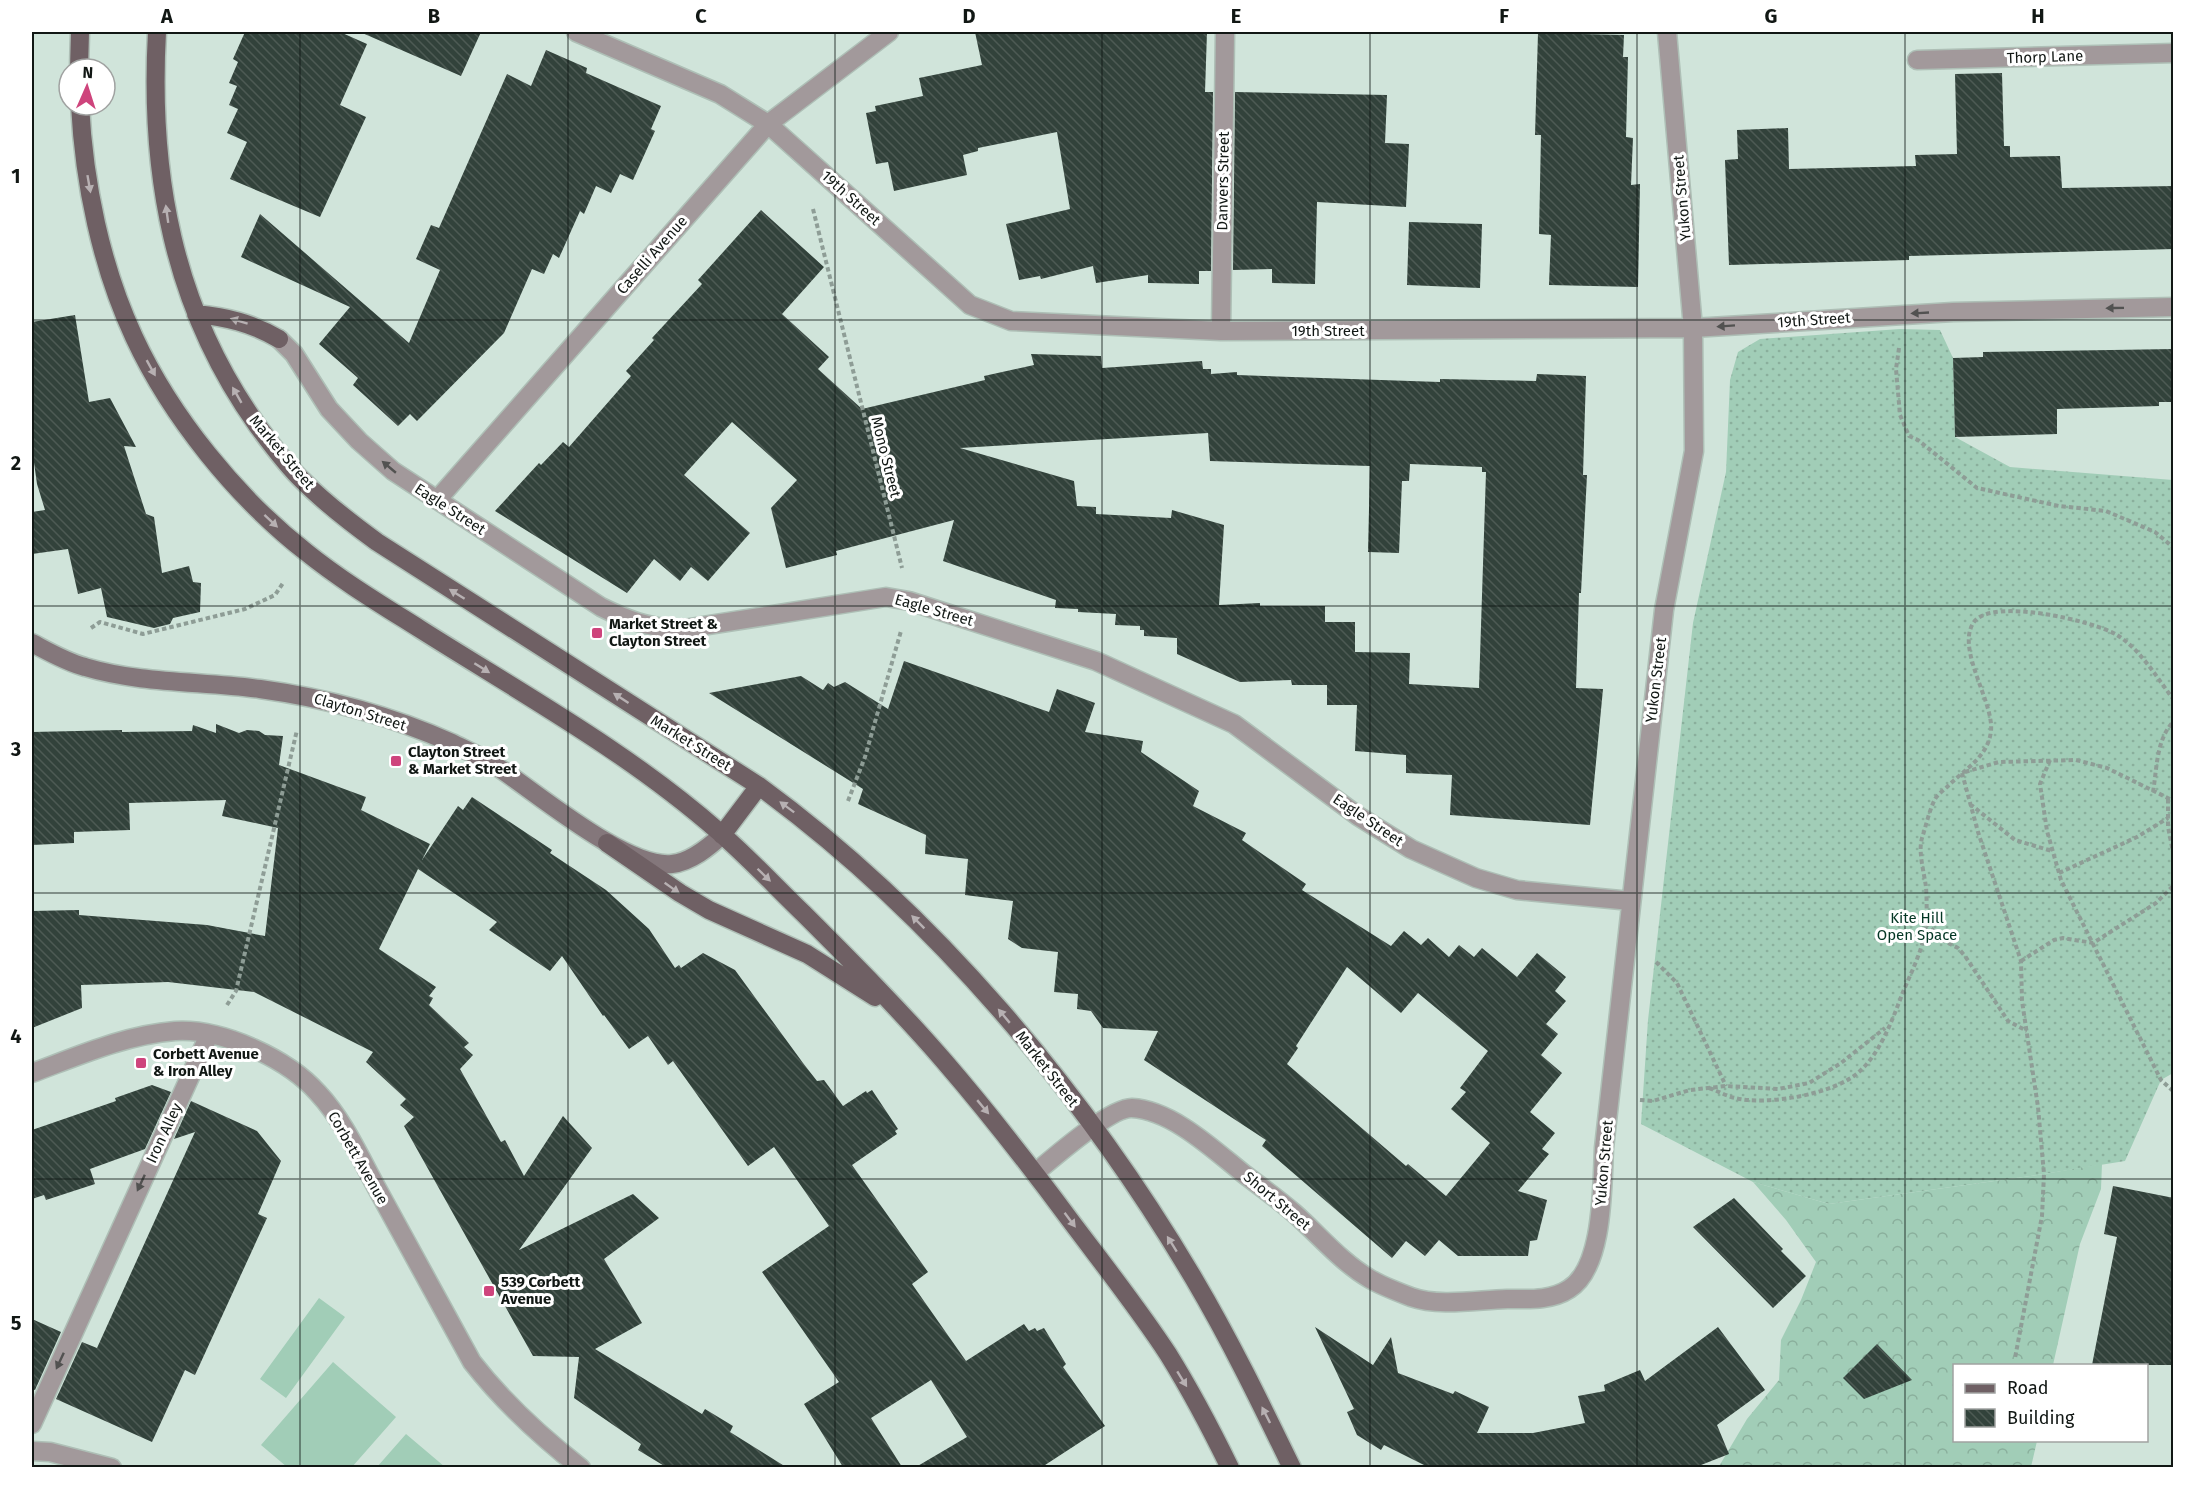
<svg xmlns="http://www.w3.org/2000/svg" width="2205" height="1499" font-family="'Fira Sans',sans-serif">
<defs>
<pattern id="grass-dots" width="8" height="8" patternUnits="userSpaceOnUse" patternTransform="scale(1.5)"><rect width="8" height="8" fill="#a1cdb7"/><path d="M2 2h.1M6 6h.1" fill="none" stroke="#8aaf9c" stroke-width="1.8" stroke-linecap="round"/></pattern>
<pattern id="forest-crowns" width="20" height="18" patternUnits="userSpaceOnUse" patternTransform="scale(1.5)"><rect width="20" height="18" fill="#a1cdb7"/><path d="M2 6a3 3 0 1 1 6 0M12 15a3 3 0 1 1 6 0" fill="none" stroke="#8aaf9c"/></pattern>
<pattern id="building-back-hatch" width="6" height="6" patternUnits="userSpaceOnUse" patternTransform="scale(1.5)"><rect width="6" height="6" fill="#32423b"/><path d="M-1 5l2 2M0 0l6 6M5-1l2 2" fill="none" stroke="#4d5a54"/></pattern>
</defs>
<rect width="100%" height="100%" fill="#d0e4da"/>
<path fill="url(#grass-dots)" d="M1900,329L1940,330L1953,358L1955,437L2010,467L2173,480V1073L2161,1080L2125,1161L2044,1174L1829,1204L1753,1182L1641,1124L1648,1020L1693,623L1726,472L1730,380L1738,352L1760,339Z"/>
<path fill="url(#forest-crowns)" d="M2102,1164L2101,1189L2080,1244L2053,1365L1954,1366V1440L2037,1441L2031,1467L1718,1468L1747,1419L1779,1380L1781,1340L1801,1300L1816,1262L1786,1220L1753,1182L1829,1204L2044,1174Z"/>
<path fill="#a1cdb7" d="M319,1298L345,1317L286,1398L260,1379Z
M333,1362L396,1417L352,1467H287L261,1445Z
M406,1434L445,1467H377Z"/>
<path fill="url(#building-back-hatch)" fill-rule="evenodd" d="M245,32H340L367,44L340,105L366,117L320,217L230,179L247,142L227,133L238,109L229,105L237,86L229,83L238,62L233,59Z
M360,32H481L461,76Z
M975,32H1207L1205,92H1213L1211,271H1199V284L1148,283V275L1096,283L1093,266L1041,279L1040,276L1019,280L1006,224L1070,209L1057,132L978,148V151L963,155L967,175L894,191L888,162L876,164L866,113L876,111L875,106L923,96L919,78L982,65Z
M1538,33L1624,35L1623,57H1628L1626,137L1633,138L1631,185L1640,184L1638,287L1549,285L1551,235L1539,234L1541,135H1535Z
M546,50L587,68L586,73L661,106L651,129L655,131L633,180L620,174L611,193L596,186L584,214L580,211L559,258L553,254L544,274L532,269L504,333L417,421L410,414L398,426L353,385L358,378L319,344L350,307L241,257L260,214L409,343L440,270L416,259L431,225L439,228L507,74L531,86Z
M2002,73L2004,146H2010V157L2060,156L2062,188L2174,186V249L1909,256V260L1729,265L1725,160L1738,159L1737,130L1788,128L1789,169L1916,166L1915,155L1957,154L1955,74Z
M1235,92L1387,95L1385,143L1409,144L1406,207L1317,202L1315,284L1272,283V269L1233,270Z
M761,210L824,267L782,314L829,357L818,369L862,409L985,380L984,376L1034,365L1031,354L1101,356L1102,368L1202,361L1203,369H1211V374L1237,372V375L1440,382V379L1536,381L1537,374L1586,376L1583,475H1587L1581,593H1579L1576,688L1603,689L1590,825L1450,815L1452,775L1406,773V755L1355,751L1357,705H1327V685H1292L1291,680L1240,682L1177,654V638L1144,636V630H1140V626L1115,625L1116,614L1078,612V609L1055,608L1056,600L943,561L954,520L836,551L837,555L786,568L771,508L797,480L732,422L684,475L750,533L708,581L691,567L680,581L654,559L627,593L495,511L539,463L541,465L563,442L569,447L631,376L626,371L654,340L652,338L702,284L698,280ZM1208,433L1210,461L1370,466L1368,552L1399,553L1402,481H1409L1410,464L1482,467V472H1486L1479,688L1409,684L1410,653L1355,652V622H1325V606H1260V603L1219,605L1224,525L1172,510L1171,518L1096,514V507L1077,506L1074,481L960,448Z
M1409,222L1482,224L1480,288L1407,285Z
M75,315L89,402L110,398L136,447L124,446L146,514L154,517L162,573L189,566L193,582L201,583L200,612L173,618L170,624L154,628L107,617L101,588L78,594L68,549L32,554V512L45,510L37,484L32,448V322Z
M2174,349V402H2159V406L2057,409V434L1955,437L1953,358L1983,357V352Z
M904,661L1049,712L1057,689L1095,703L1085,732L1143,741L1141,752L1199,791L1193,806L1246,833L1242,840L1306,884L1302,890L1391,946L1404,931L1421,945L1428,938L1449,957L1459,945L1474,957L1482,948L1517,977L1537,953L1566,977L1555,991L1566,1001L1546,1024L1558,1034L1541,1055L1562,1073L1530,1112L1555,1133L1542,1149L1549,1154L1518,1191L1547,1200L1537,1240L1530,1241L1528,1256H1458L1439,1240L1425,1256L1406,1241L1392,1258L1262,1146L1266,1140L1144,1060L1158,1031L1103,1028L1091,1011L1077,1009L1078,994L1054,992L1058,952L1022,948L1008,939L1013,901L965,895L968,859L925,854L926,835L858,804L863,789L709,693L801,676L823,690L828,683L834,687L845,682L888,709ZM1347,967L1401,1013L1418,993L1488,1051L1460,1088L1466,1092L1451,1109L1490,1143L1446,1196L1408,1164L1406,1166L1287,1064L1298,1048L1296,1046Z
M216,724L239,733L247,730L259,731L265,735L283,736L279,765L366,797L361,810L430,844L422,860L458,806L463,810L472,797L552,850L550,853L606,890L649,929L675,968L679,965L681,968L703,953L735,970L803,1063L817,1081L824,1080L843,1106L866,1091L867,1093L872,1090L898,1129L895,1131L897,1134L852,1165L928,1272L912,1284L966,1361L1024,1324L1029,1331L1035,1328L1037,1331L1044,1328L1066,1364L1063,1367L1105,1426L1042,1467H916L967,1437L931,1380L871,1418L902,1467H843L804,1404L839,1382L762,1272L829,1226L774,1147L748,1166L673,1061L668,1065L648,1036L629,1049L604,1015L603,1016L562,956L550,971L489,930L497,922L418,869L379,949L436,987L429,996L433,998L429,1005L469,1043L464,1047L473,1055L460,1069L501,1142L505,1140L524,1176L563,1116L592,1148L519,1250L633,1194L659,1218L604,1259L642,1323L595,1349L702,1414L705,1409L733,1426L730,1432L786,1467H666L638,1450L641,1444L574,1398L579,1357L533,1356L404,1126L414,1117L400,1105L406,1099L366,1062L373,1052L254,992L168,982L81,985L82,1008L32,1028V911L79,910V915L207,925L265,936L278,828L222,816L226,800L129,803L130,830L74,832V843L32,845V732L122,730V732L192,731L193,725L216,733Z
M152,1085L171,1092L145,1149L90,1169L95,1184L46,1200L44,1195L32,1199V1130L116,1101L115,1098Z
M191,1101L257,1131L281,1161L258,1214L267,1218L195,1375L185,1370L152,1442L56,1399L82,1342L97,1348L195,1132L174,1139Z
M2113,1186L2174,1198V1365H2092L2117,1237L2104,1234Z
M1734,1198L1783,1249L1781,1251L1806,1276L1773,1308L1693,1227Z
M32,1319L61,1332L35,1390L32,1389Z
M1315,1327L1373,1365L1391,1337L1398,1373L1453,1394L1455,1391L1489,1407L1477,1433H1533L1585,1423L1578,1396L1605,1391L1604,1385L1640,1370L1645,1381L1718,1327L1765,1390L1717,1425L1729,1454L1696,1467H1428L1384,1445L1381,1450L1357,1435L1347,1412L1354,1409Z
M1877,1344L1912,1380L1864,1399L1843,1378Z"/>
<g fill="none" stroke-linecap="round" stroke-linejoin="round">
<defs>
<path id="lane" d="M1917,60L2174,53"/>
<path id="street" d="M576,32L720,94L768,124L970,305L1011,321L1221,331L1693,328L1953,312L2174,307
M1221,331L1225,32
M279,339L294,354L329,409L359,441L393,471L601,607C629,621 646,626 677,630L886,597L909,601L1096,661L1234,724L1358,816L1411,849L1476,878L1517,890L1631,901
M437,500L768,124L889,32
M32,1073C78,1056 125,1035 175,1031C222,1028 288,1059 318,1093C345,1122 361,1160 380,1194C411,1250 441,1306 472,1362C504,1403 540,1436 581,1468
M1035,1173C1053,1158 1111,1107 1132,1108C1172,1110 1214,1150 1244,1174C1261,1187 1278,1199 1294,1213C1319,1235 1341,1262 1370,1279C1382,1286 1398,1292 1411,1297C1440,1307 1476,1300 1507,1299C1527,1299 1551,1301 1569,1289C1604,1267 1602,1186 1604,1148L1664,610L1694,451L1693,328L1667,32
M32,1424L209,1035
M32,1451L50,1452L112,1468"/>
<path id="secondary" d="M32,643C49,652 66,662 85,667C142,684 202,681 260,689C326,698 391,716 452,743C466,750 482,757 496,766C536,792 626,869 672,864C691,862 709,847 722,835"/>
<path id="primary" d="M157,32C149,174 173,307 257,425C271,444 286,465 303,481C326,504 351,523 377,542L759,786C934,914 1084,1093 1194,1279C1230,1340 1261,1404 1292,1468
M79,69L80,32
M80,105C84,183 101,266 134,337C171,417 237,498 306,552C342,581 382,605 420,629C521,693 628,752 718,831C748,857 775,886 804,914C852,962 900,1010 944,1061C988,1112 1030,1166 1070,1220C1103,1264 1138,1308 1168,1354C1191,1391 1211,1429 1230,1468
M196,314C226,317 252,323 279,339
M722,835L759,786
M607,843L680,893L709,910L807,954L875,997"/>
</defs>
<use href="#lane" stroke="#aebfb6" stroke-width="21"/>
<use href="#street" stroke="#aebfb6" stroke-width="21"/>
<use href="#secondary" stroke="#aebfb6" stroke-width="21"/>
<use href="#primary" stroke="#aebfb6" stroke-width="21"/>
<path stroke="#8e9d96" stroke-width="4" stroke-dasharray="4.5 3" stroke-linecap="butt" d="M813,209L902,568
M1899,348L1896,369L1900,415L1909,436L1918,440L1977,488L2059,506L2106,511L2155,532L2174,548
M91,628L100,622L143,634L245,609L275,595L283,583
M2050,760L2040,784L2047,831L2061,880L2161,1080L2174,1092
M1965,772L1999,762L2076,760L2107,768L2174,801
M1962,773L1978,832L2021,961L2022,1001L2038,1107L2044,1174L2042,1216L2015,1358
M2153,792C2157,769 2156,739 2174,721
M2168,799V827L2174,857
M848,801L865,757L901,631
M1970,804L2015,840L2052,851
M2059,873L2137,837L2168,818
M1926,923L1944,941L1958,948L1965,956L2008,1021L2027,1031
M2021,961L2054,940L2063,938L2093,943L2156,903L2174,885
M1656,962L1677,983L1726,1086
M227,1005L236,991L297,730
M1709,1088C1718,1091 1726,1096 1735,1098C1767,1106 1836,1094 1860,1071C1881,1052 1893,1018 1903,992C1911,973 1921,953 1925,933C1927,918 1927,902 1926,887C1924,872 1918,852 1922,838C1926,826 1929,811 1935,799C1938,794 1944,790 1948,786C1965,769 1988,757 1991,731C1994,702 1955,648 1974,622C1992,597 2094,621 2117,635C2141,650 2157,678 2174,700
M1640,1100L1653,1101L1690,1090L1726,1086L1778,1089L1809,1083L1841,1063L1885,1028"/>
<use href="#lane" stroke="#a2999b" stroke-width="18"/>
<use href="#street" stroke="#a2999b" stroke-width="18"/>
<use href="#secondary" stroke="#84777b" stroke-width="18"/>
<use href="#primary" stroke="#6f6064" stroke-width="18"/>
</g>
<defs><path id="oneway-solid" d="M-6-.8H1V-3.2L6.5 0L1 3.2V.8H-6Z" transform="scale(1.5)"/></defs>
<g fill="#b7b0b2">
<use href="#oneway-solid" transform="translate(89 184) rotate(80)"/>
<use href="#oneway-solid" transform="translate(167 214) rotate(-98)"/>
<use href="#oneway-solid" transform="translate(239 321) rotate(-163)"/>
<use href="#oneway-solid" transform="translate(151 368) rotate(61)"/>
<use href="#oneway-solid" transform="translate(237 395) rotate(-120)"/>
<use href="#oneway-solid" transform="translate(271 521) rotate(43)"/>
<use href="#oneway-solid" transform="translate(457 594) rotate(-148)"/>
<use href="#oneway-solid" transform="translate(482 668) rotate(32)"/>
<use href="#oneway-solid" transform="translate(621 698) rotate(-147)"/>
<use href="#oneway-solid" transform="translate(787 807) rotate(-143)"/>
<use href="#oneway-solid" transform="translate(764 875) rotate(44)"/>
<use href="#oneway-solid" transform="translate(672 888) rotate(35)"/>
<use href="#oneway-solid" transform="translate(918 922) rotate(-135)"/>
<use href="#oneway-solid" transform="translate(1004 1016) rotate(-130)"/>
<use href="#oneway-solid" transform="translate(983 1107) rotate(50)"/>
<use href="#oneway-solid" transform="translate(1070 1220) rotate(53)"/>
<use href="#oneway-solid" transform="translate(1172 1244) rotate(-122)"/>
<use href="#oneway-solid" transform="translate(1182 1379) rotate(58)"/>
<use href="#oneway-solid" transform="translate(1266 1415) rotate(-117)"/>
</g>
<g fill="#525251">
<use href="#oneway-solid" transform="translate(2115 308) rotate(179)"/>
<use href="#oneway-solid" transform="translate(1920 313) rotate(177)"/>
<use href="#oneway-solid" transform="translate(1726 326) rotate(176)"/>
<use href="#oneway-solid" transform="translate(389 467) rotate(-140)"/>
<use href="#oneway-solid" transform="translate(141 1183) rotate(115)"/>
<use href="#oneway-solid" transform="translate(60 1361) rotate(115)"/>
</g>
<path fill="none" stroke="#111714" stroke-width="1.5" stroke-opacity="0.55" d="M300,32V1468M568,32V1468M835,32V1468M1102,32V1468M1370,32V1468M1637,32V1468M1905,32V1468M32,320H2174M32,606H2174M32,893H2174M32,1179H2174"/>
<g fill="#ce447c" stroke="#fff" stroke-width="2">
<rect x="591" y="627" width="12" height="12" rx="3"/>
<rect x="390" y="755" width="12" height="12" rx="3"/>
<rect x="135" y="1057" width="12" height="12" rx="3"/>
<rect x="483" y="1285" width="12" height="12" rx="3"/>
</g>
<g text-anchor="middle" stroke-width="6" stroke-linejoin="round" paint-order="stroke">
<g font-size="15" fill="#111714" stroke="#fff">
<text transform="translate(2045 57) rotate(-2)" y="5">Thorp Lane</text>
<text transform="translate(1223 181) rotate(-89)" y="5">Danvers Street</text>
<text transform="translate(851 198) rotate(42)" y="5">19th Street</text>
<text transform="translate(1682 198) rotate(-95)" y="5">Yukon Street</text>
<text transform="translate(652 255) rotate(-49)" y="5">Caselli Avenue</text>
<text transform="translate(1814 320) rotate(-4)" y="5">19th Street</text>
<text x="1328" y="336">19th Street</text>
<text transform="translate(282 452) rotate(50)" y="5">Market Street</text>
<text transform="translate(886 457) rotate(76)" y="5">Mono Street</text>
<text transform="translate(450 509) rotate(33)" y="5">Eagle Street</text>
<text transform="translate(934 610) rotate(16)" y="5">Eagle Street</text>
<text transform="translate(1656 680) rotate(-83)" y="5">Yukon Street</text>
<text transform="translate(360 712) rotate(17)" y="5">Clayton Street</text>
<text transform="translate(691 743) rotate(32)" y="5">Market Street</text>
<text transform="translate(1368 820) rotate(34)" y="5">Eagle Street</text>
<text transform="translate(1047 1069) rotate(52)" y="5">Market Street</text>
<text transform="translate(164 1133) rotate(-65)" y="5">Iron Alley</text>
<text transform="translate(358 1158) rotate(60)" y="5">Corbett Avenue</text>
<text transform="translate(1604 1163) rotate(-85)" y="5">Yukon Street</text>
<text transform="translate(1277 1201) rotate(40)" y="5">Short Street</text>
</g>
<g font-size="15" font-weight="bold" fill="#111714" stroke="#fff" text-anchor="start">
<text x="609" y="629">Market Street &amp;<tspan x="609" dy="17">Clayton Street</tspan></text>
<text x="408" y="757">Clayton Street<tspan x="408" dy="17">&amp; Market Street</tspan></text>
<text x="153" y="1059">Corbett Avenue<tspan x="153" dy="17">&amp; Iron Alley</tspan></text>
<text x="501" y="1287">539 Corbett<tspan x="501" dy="17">Avenue</tspan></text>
</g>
<g font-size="15" fill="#033624" stroke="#fff">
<text x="1917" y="923">Kite Hill<tspan x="1917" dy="17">Open Space</tspan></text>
</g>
</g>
<rect width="2205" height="1499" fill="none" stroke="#ffffff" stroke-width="66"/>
<rect x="1953" y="1364" width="195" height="78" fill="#ffffff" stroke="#a0a2a1" stroke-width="1.5"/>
<rect x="1965" y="1384" width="30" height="9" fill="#6f6064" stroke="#a0a2a1" stroke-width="1.5"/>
<text x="2007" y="1394" font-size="18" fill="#111714">Road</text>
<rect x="1965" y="1409" width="30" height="18" fill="url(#building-back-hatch)" stroke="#a0a2a1" stroke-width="1.5"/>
<text x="2007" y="1424" font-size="18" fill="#111714">Building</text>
<g transform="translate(87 87) rotate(3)"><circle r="28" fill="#ffffff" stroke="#a0a2a1" stroke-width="1.5"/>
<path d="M0-4.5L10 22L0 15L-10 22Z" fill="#ce447c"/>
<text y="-9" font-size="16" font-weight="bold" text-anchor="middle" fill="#111714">N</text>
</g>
<rect x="33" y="33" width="2139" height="1433" fill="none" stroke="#111714" stroke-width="2"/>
<g font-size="20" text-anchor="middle" font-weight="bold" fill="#111714">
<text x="167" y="23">A</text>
<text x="434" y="23">B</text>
<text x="701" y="23">C</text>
<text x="969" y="23">D</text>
<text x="1236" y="23">E</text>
<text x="1504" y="23">F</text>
<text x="1771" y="23">G</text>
<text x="2038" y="23">H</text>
<text x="16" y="183">1</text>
<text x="16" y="470">2</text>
<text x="16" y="756">3</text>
<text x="16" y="1043">4</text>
<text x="16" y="1330">5</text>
</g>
</svg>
